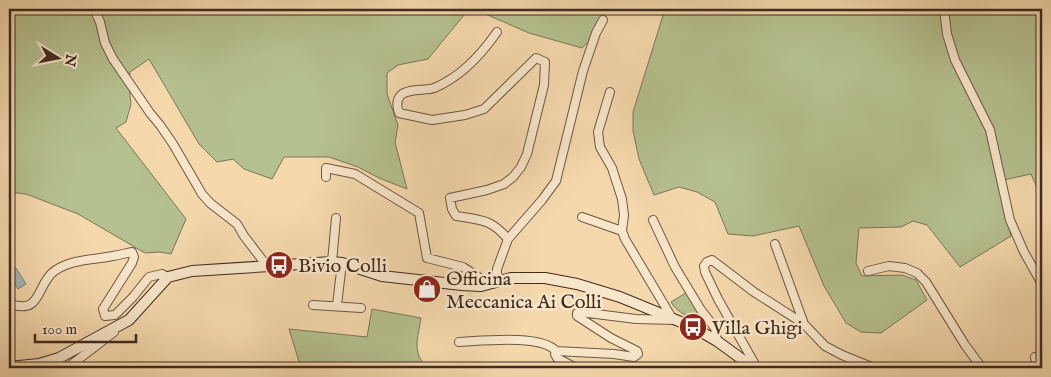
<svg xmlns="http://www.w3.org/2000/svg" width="1051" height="377" font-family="'IM FELL English',serif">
<rect width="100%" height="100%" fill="#f5d9ad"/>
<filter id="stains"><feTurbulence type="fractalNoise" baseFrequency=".004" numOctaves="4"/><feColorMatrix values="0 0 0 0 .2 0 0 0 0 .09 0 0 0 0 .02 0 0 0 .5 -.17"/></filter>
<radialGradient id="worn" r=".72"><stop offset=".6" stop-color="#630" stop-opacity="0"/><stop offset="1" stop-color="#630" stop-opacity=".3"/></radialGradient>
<path fill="#b5c08f" stroke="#7a7658" d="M9,9H469L428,59L398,65L387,73V94L398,125L395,142L407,189L379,178L358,167L329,157H284L272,179L244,169L233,159L217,162L199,144L149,59L130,72L129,87L131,104L126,122L116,128L186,219L171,254L160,252L145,253L78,214L26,194L9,192Z
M474,9H607L590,40L582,48L529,33Z
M665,9H1042V199L1031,174L999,181L1011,236L960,267L927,225L913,221L901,227L859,228L856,263L862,276L902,275L916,280L927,300L881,333L861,332L846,323L824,286L799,226L753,236L728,234L715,202L697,192L679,187L654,195L639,159L633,131V112Z
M689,291L707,324C694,318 678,315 671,302Z
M372,309L421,318C418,338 411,353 428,368H301L289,329L367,337Z"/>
<path fill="#a2b7b7" stroke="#7b7f7b" d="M16,268L26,284L18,289L9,275V272Z"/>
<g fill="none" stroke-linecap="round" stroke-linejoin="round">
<defs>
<path id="minor" d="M94,9L100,22L105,43L113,59L150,113L160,125L173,144L202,194L210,203L237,224L244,236L267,266
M944,9L947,34L955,60L990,130L1010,220L1024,252L1042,284
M497,32C481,55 461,77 434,88C425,91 409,88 401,95C396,100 397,107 399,113L432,120L465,115L484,109L536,58L545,62L544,85L527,154L521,167L513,177L504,184L487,190L450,198L452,209L456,216C481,220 491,219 508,239
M610,92L598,132L600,147L612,168L622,199L624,215L622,231L625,239L672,318
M326,177V168L355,174L419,213L427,258L463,267L489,284
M582,217L622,231
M653,220L675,267L701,310L715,328L717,341
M775,244L804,324
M332,262L336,218
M868,271L889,266L905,268L917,273L926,282L965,345L982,368
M497,282V269L508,239L542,200L556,181L583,71L596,33L603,20
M9,302L10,304C40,314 36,290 51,274C66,259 94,260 113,256C120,255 126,253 132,252L134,257L132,263L103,309L105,316L115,315L133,297L149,277L162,274L168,277
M313,305L361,308
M337,305L342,263
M459,342C481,341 541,334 556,351
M1035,357L1037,368
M67,368L114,332
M576,368L557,358L555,354L556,351L614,354L634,357L638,354L637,351L611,338L577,316V313L580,312L636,319L675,320
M757,368L718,299L705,272L704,266L707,262L712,260L754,292L804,324L825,346L842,355L874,368"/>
<path id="secondary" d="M9,367L39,364L59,358L129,320L168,277L192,271L332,262L342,263L382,276L462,285L481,286L511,278H545L577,284L620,297L693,327L717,341L754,368"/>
</defs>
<use href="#minor" stroke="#6d5644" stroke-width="10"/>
<use href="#secondary" stroke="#402b21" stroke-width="12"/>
<use href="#minor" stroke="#f8e6ca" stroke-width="8"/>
<use href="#secondary" stroke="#f8e6ca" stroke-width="10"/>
</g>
<defs>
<symbol id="bus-disc" viewBox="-11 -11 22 22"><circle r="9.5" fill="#8f2418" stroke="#f8e6ca"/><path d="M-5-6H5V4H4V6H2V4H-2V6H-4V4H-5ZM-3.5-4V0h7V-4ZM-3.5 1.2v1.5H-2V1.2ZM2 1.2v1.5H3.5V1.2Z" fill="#fff"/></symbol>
<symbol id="shop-disc" viewBox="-11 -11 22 22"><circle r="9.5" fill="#8f2418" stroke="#f8e6ca"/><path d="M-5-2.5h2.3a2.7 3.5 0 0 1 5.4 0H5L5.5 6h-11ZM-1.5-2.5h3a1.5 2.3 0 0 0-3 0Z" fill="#fff"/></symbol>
</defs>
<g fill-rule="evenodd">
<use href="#bus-disc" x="263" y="249" width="32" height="32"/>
<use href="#shop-disc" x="411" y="273" width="32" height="32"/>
<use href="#bus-disc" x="677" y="311" width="32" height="32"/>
</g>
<g text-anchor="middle" stroke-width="5" stroke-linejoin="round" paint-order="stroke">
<g font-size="20" fill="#402b21" stroke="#f8e6ca" text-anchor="start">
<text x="298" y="272">Bivio Colli</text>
<text x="446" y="285">Officina<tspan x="446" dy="23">Meccanica Ai Colli</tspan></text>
<text x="712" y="334">Villa Ghigi</text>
</g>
</g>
<rect width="1051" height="377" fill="none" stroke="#f5d9ad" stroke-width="30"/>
<rect x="10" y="10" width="1031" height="357" fill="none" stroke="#402b21" stroke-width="2.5"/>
<rect x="15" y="15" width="1021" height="347" fill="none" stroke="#402b21"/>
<g transform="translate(58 58) rotate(100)" stroke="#f8e6ca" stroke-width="4" paint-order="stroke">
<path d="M0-4L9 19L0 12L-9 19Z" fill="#402b21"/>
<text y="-8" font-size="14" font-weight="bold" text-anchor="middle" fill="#402b21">N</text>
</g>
<path d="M35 334v8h101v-8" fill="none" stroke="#402b21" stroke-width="2.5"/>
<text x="42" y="334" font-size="15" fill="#402b21" stroke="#f8e6ca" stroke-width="4" paint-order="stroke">100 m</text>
<rect width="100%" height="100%" filter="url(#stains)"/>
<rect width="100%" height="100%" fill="url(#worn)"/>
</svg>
